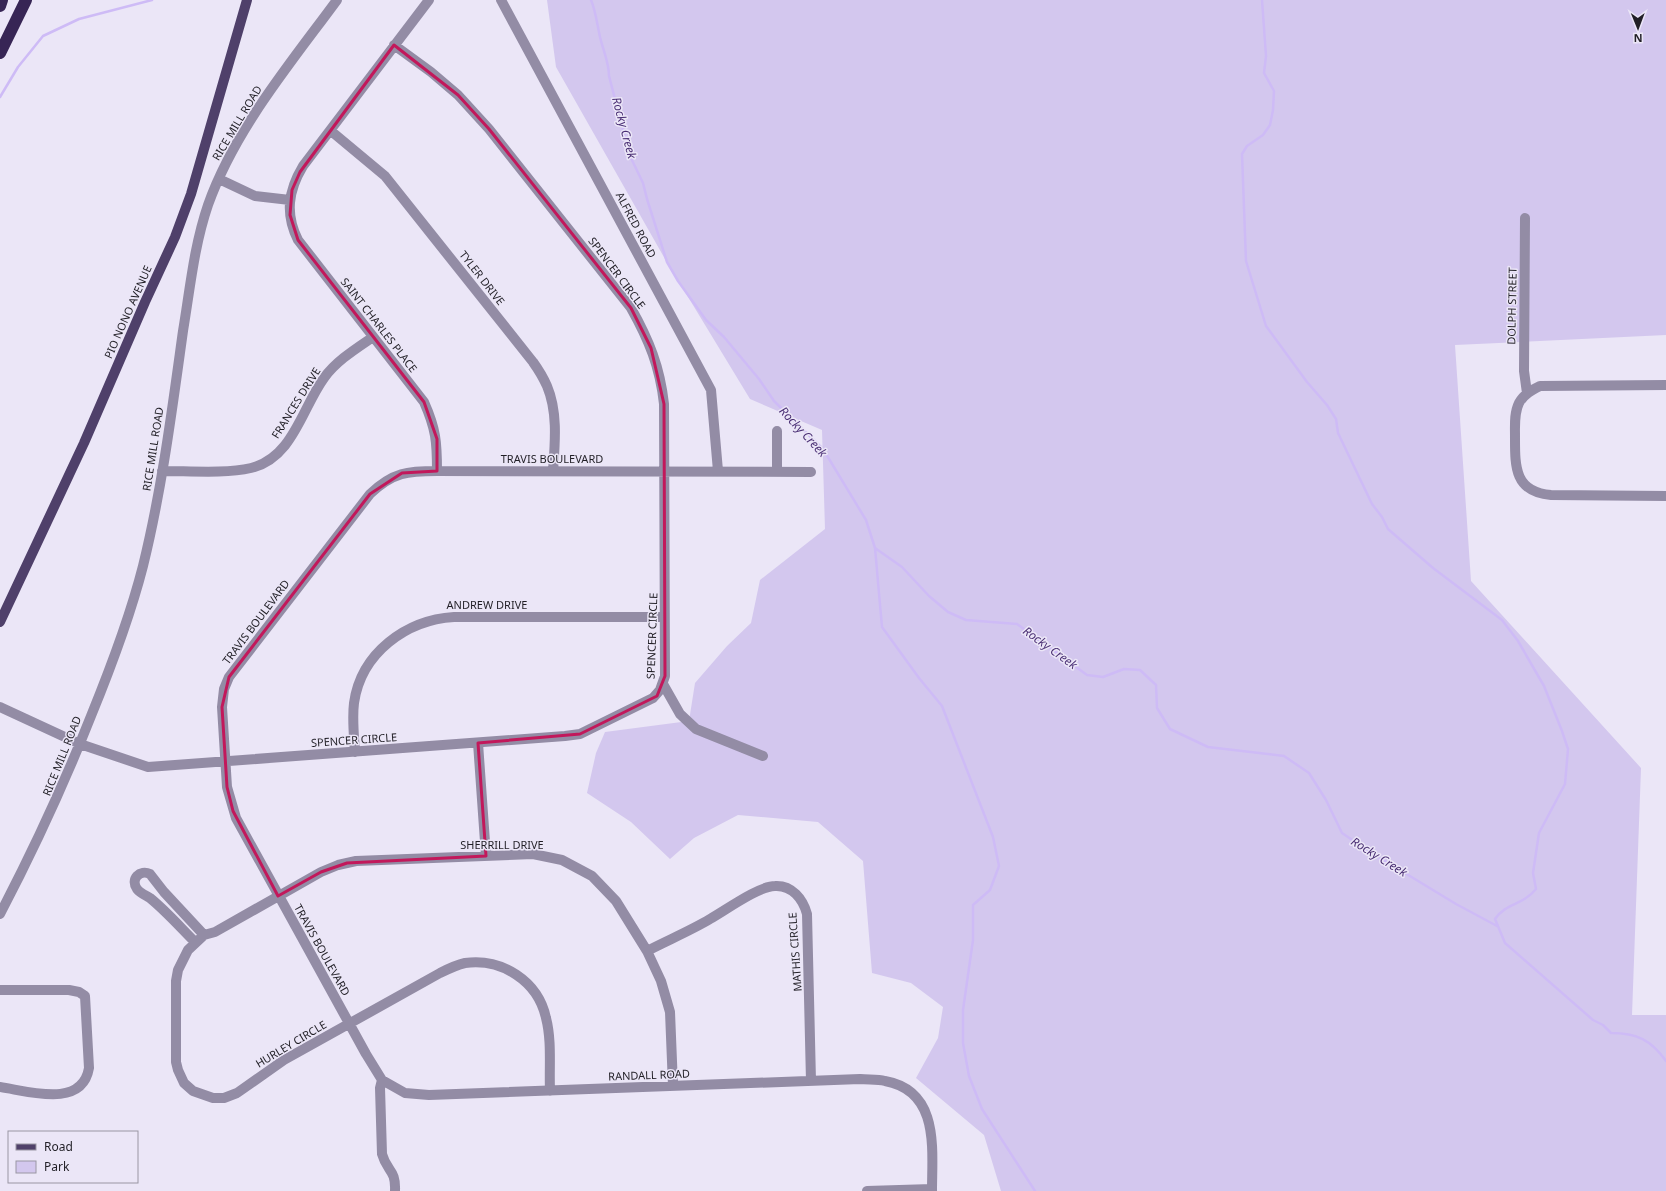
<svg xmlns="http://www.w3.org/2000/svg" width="1666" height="1191" font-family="'Noto Sans',sans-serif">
<rect width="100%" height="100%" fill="#ebe6f7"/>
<path fill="#d3c7ee" d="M547,0H1666V335L1455,345L1471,581L1641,768L1632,1015H1666V1191H1001L984,1135L916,1078L938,1038L943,1007L911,983L872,973L863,861L818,822L738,815L694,838L670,859L631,822L587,793L596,753L605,732L689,721L695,683L727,646L751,623L760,580L825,529L822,430L750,399L665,259L556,67Z"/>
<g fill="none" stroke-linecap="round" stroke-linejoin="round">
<path stroke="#cebbf6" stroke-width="2.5" d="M591,0C596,12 597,24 600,37C603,50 609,62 609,76L630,156L643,183L647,199L667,262L678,281L706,320L724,337L759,379L774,401L823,449L866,520L875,548L882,627L919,678L942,706L993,837L999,866L990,890L973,905V940L963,1010V1043L969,1076L982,1109L1035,1191
M1262,0L1266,56L1264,73L1274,91L1273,110L1270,125L1263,135L1247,146L1242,154L1246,261L1266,326L1307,382L1327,405L1336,419L1338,433L1372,504L1382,517L1388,529L1433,568L1502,620L1518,641L1544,686L1562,731L1568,749L1565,784L1539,833L1533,873L1536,889C1522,906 1507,902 1495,919L1505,943L1593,1020L1603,1025L1611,1033C1637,1033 1651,1040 1666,1061
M0,97L18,67L43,36L79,19L152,0
M875,548L902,567L929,596L948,612L966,620L1017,624L1087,675L1103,677L1124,669L1140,670L1156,685L1157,708L1170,729L1208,747L1284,756L1309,773L1326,800L1342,833L1367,850L1456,904L1497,926"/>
<path stroke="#938ca5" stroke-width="10" d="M429,0L303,166C288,191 285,214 298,240L424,402C436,429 437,442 437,471
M501,0L711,390L718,471
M331,131L385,176L533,362C538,369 543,377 547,386C558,412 555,443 553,471
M219,179L255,196L290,200
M1525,218L1524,371L1527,393
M1666,385L1540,386C1532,390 1524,394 1519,403C1514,413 1515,426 1515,436C1515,466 1514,492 1551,495L1666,496
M162,471C190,471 225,474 251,468C293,458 302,408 324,378C336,361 357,348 373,337
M777,472V431
M663,684L680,714L696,729L763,756
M0,707L80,744L148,767L565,736L580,734L653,698L660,690L665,676L664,404C660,367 649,340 631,308L489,129L458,95L431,72L394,45
M478,743L486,856
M355,752C354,736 352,719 354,703C361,653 406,620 454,617H664
M0,914C34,849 64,784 91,716C111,667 130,617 143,566C162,489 172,410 183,331C190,289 194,246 208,205C235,129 290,64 337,0
M195,942C180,927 166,911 150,898C145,895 140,893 137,889C130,879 140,869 150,874L164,892L204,935
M647,951C668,940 690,931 710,919C726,910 759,886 775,886C792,885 803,899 807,914L811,1081
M0,990H69L79,992L85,996L89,1068C82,1109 28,1091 0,1087
M382,1080L405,1093L429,1095L860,1079C868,1080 877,1079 885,1081C940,1091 932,1149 932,1191
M550,1091C549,1067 552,1041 546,1018C538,981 502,958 465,963C456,965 448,969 440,973L284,1060L237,1093L224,1098H213L193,1091L184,1083L178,1070L176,1062V981L178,970L188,950L204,935L215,932L321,872L338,865L356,861L533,854L562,860L592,876L616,901L647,951L661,981L670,1012L673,1086
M395,1191C396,1169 387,1172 382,1154L380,1088L382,1080L366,1054L236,818L227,787L222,707L224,689L229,677L370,494C393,472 408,471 437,471L811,472
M867,1191L932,1189"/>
<path stroke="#4f406a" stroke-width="10" d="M0,622L84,443L145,302L175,237L191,194L247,0"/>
<path stroke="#372555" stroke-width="12" d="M0,6L2,0
M0,53L26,0"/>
</g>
<path fill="none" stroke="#c2185b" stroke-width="3" stroke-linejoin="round" d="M394,45L458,95L489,129L631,308L651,348L664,404L665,676L657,696L580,734L478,743L486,856L347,863L321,872L278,896L233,811L227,787L222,707L229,677L370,494L402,473L437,471V439L424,402L298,240L290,215L292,190L300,172Z"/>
<g text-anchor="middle" stroke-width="3" stroke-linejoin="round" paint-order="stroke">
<g font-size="11" fill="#211f26" stroke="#ebe6f7">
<text transform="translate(237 123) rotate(-59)" y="4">RICE MILL ROAD</text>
<text transform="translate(636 225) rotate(62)" y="4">ALFRED ROAD</text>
<text transform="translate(617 273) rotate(53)" y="4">SPENCER CIRCLE</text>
<text transform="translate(482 278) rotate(52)" y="4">TYLER DRIVE</text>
<text transform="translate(1512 306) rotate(-89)" y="4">DOLPH STREET</text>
<text transform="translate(128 312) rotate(-66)" y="4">PIO NONO AVENUE</text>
<text transform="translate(379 325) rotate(52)" y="4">SAINT CHARLES PLACE</text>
<text transform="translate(296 403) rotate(-58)" y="4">FRANCES DRIVE</text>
<text transform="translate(153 449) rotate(-81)" y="4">RICE MILL ROAD</text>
<text x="552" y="463">TRAVIS BOULEVARD</text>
<text x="487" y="609">ANDREW DRIVE</text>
<text transform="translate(256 622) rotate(-53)" y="4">TRAVIS BOULEVARD</text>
<text transform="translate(652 636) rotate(-88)" y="4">SPENCER CIRCLE</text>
<text transform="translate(354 740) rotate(-4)" y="4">SPENCER CIRCLE</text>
<text transform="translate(62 756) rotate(-68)" y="4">RICE MILL ROAD</text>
<text x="502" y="849">SHERRILL DRIVE</text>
<text transform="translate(322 950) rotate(61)" y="4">TRAVIS BOULEVARD</text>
<text transform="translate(795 952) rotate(-94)" y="4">MATHIS CIRCLE</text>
<text transform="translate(291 1044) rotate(-31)" y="4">HURLEY CIRCLE</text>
<text transform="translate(649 1075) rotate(-2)" y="4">RANDALL ROAD</text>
</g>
<g font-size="12" font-style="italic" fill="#4a2f74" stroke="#ebe6f7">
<text transform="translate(624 128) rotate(75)" y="4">Rocky Creek</text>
<text transform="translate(803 432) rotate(47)" y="4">Rocky Creek</text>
<text transform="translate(1050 648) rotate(36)" y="4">Rocky Creek</text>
<text transform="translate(1379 857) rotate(32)" y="4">Rocky Creek</text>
</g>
</g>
<rect x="8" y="1131" width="130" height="52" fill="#ebe6f7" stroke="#9a96a3"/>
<rect x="16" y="1144" width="20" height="6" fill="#4f406a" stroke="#9a96a3"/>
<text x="44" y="1151" font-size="12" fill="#211f26">Road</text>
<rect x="16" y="1161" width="20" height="12" fill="#d3c7ee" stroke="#9a96a3"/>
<text x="44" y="1171" font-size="12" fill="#211f26">Park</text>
<g transform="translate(1638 28) rotate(179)" stroke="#ebe6f7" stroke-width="3" paint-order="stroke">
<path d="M0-3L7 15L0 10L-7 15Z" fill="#211f26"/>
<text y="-6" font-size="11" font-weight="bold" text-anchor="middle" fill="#211f26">N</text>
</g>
</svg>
